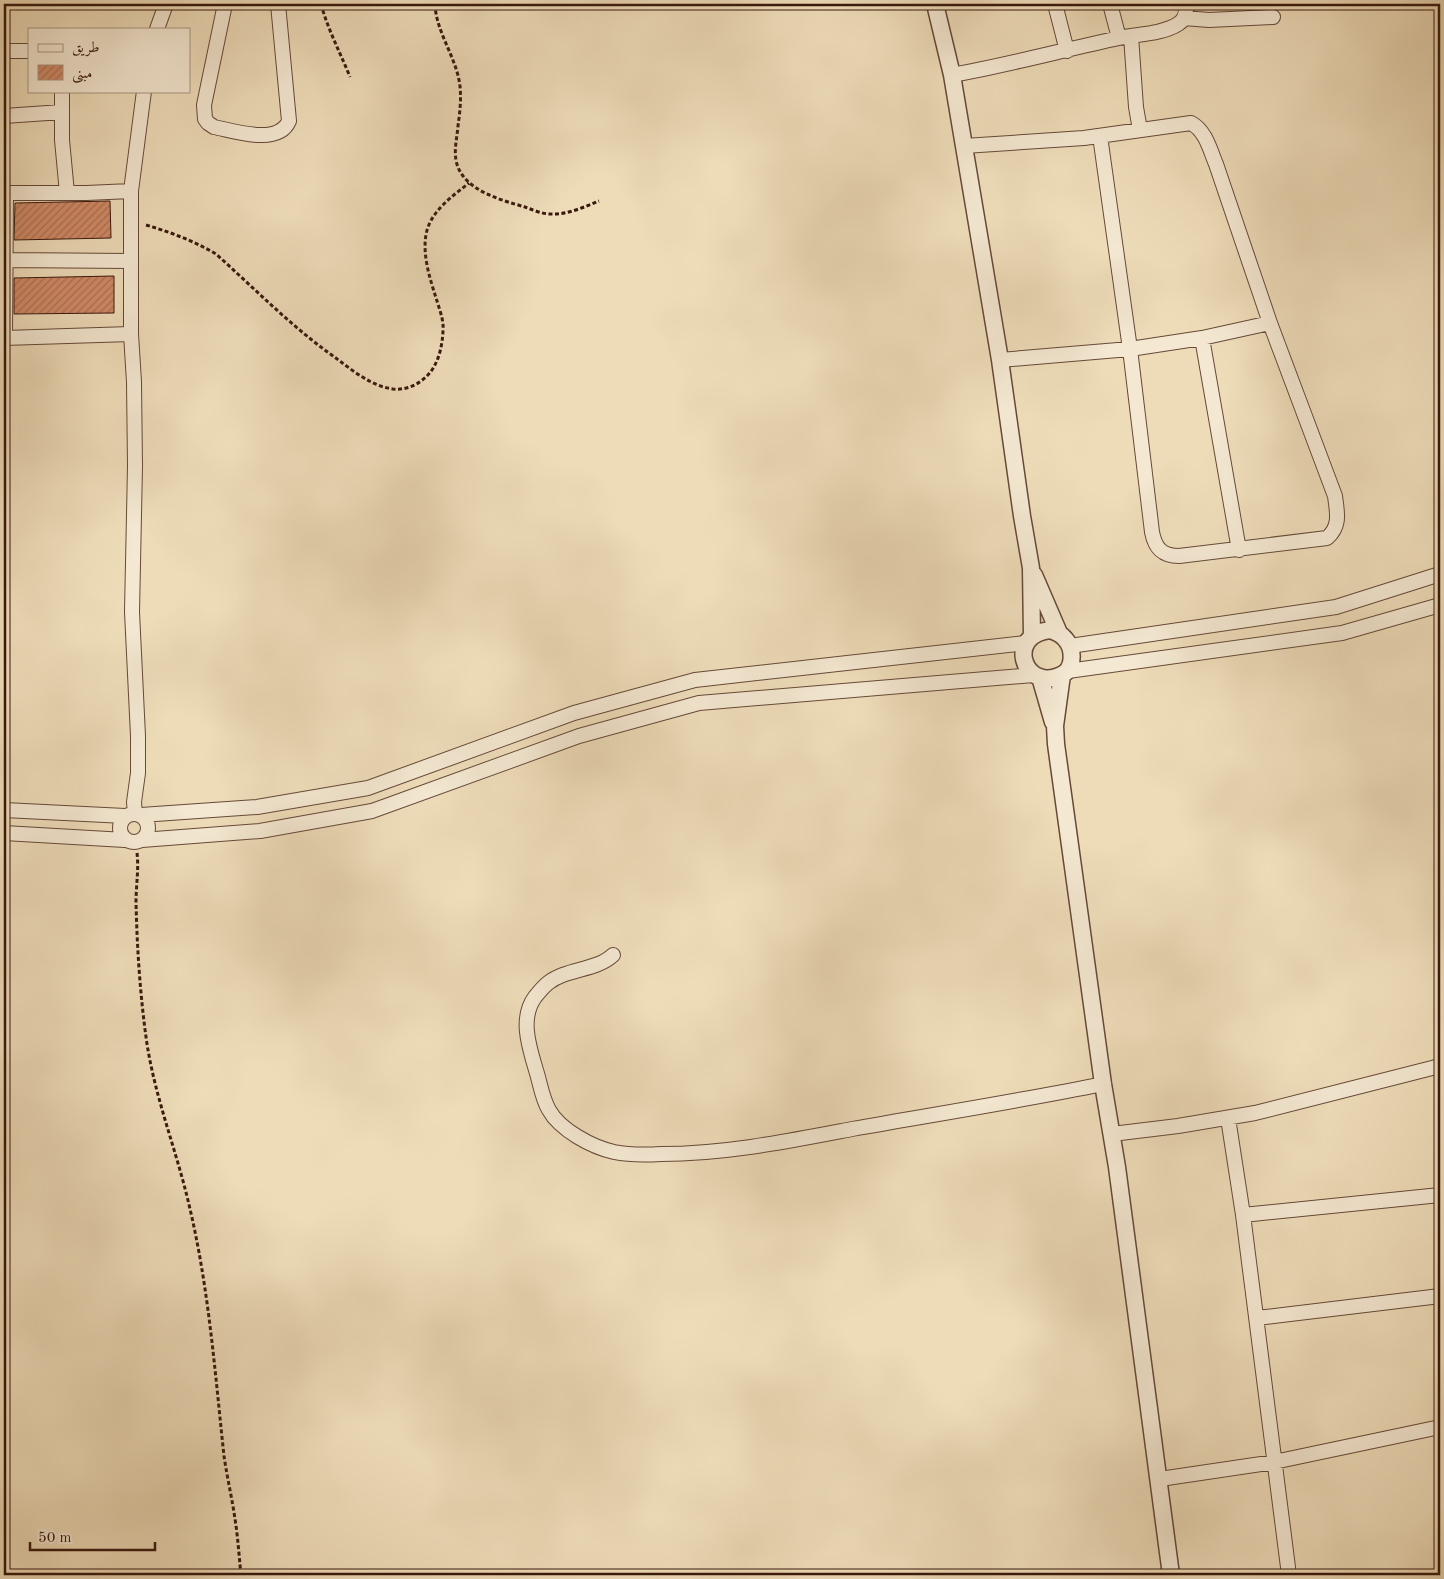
<svg xmlns="http://www.w3.org/2000/svg" width="1444" height="1579" font-family="'Old Standard TT',Amiri,serif">
<defs>
<pattern id="building-hatch" width="6" height="6" patternUnits="userSpaceOnUse" patternTransform="scale(1.25)"><rect width="6" height="6" fill="#d18b68"/><path d="M-1 1l2-2M0 6l6-6M5 7l2-2" fill="none" stroke="#ab7154"/></pattern>
</defs>
<rect width="100%" height="100%" fill="#eedcb9"/>
<filter id="stains"><feTurbulence type="fractalNoise" baseFrequency=".004" numOctaves="4"/><feColorMatrix values="0 0 0 0 .2 0 0 0 0 .09 0 0 0 0 .02 0 0 0 .5 -.17"/></filter>
<radialGradient id="worn" r=".72"><stop offset=".6" stop-color="#630" stop-opacity="0"/><stop offset="1" stop-color="#630" stop-opacity=".3"/></radialGradient>
<path fill="url(#building-hatch)" stroke="#38180d" d="M110,201L111,238L14,240L15,203Z
M114,276V313L14,314V278Z"/>
<g fill="none" stroke-linecap="round" stroke-linejoin="round">
<defs>
<path id="minor" d="M225,4L204,105L205,119L208,123L214,127C235,131 278,146 289,121L278,4
M1055,4L1067,51
M1110,4L1119,38
M1184,18L1209,20L1273,17
M157,29L166,4
M1131,36L1136,107L1140,130
M4,51H29
M952,75C1008,65 1063,50 1119,38C1138,34 1162,34 1178,24C1186,19 1187,12 1185,4
M62,91V140L67,193
M4,116L62,112
M964,146L1084,138L1191,123C1206,131 1210,150 1216,164L1270,323L1335,496C1337,512 1341,526 1327,538L1179,556C1162,556 1155,548 1152,532L1130,349L1100,136
M4,193H86L131,191
M4,260L131,261
M5,337L6,193
M4,338L131,334
M1202,338L1239,550
M1000,360L1130,349L1202,338L1270,323
M1070,646L1336,607L1440,574
M1068,671L1342,633L1440,605
M4,810L125,816
M120 828a14 14 0 1 1 28 0a14 14 0 1 1-28 0Z
M135,814L134,802L138,773V736L132,612L135,466L134,382L131,334V191L144,91
M141,815L257,807L368,788L574,713L695,680L1026,643
M4,833L125,840
M142,840L260,831L372,811L579,736L699,703L1034,675
M613,955C596,971 567,968 548,983C543,987 539,992 535,997C518,1020 531,1052 538,1077C541,1088 543,1100 549,1110C560,1130 592,1147 614,1152C629,1155 645,1155 661,1154C725,1154 789,1141 852,1129C936,1114 1020,1101 1103,1084
M1228,1118L1243,1215L1289,1575
M1112,1134L1178,1126L1255,1113L1440,1066
M1243,1215L1440,1195
M1257,1318L1440,1296
M1160,1479L1274,1462L1440,1427"/>
<path id="tertiary" d="M935,4L952,75L1000,360L1022,516L1031,568L1032,636
M1034,575L1059,633
M1050,630C1056,632 1062,634 1066,640C1073,648 1074,664 1066,672C1063,675 1060,676 1056,677C1023,688 1006,635 1050,630Z
M1062,675L1055,726L1056,744L1103,1084L1117,1167L1171,1575
M1040,677L1053,722"/>
</defs>
<use href="#minor" stroke="#664938" stroke-width="16"/>
<use href="#tertiary" stroke="#664938" stroke-width="19"/>
<path stroke="#38180d" stroke-width="3" stroke-dasharray="4 2.5" stroke-linecap="butt" d="M321,4C328,30 340,52 350,77
M435,4C436,31 454,54 459,80C462,95 460,111 458,126C457,138 454,149 456,160C461,190 501,200 525,207C533,210 542,214 551,214C567,215 584,207 599,201
M146,225C170,232 194,241 216,254C255,289 291,326 333,356C351,369 370,386 393,389C403,390 413,387 421,381C437,370 442,350 443,331C444,321 440,311 437,301C430,279 420,250 428,227C435,208 454,195 469,183
M137,853C139,869 136,885 136,902C137,947 140,993 146,1037C154,1096 177,1151 190,1209C209,1290 215,1373 224,1456C227,1477 232,1498 235,1519C238,1538 239,1556 241,1575"/>
<use href="#minor" stroke="#f4e8d2" stroke-width="14"/>
<use href="#tertiary" stroke="#f4e8d2" stroke-width="16"/>
</g>
<rect width="1444" height="1579" fill="none" stroke="#eedcb9" stroke-width="20"/>
<rect x="5" y="5" width="1434" height="1569" fill="none" stroke="#38180d" stroke-width="2.5"/>
<rect x="10" y="10" width="1424" height="1559" fill="none" stroke="#38180d"/>
<rect x="28" y="28" width="162" height="65" fill="#f4e8d2" stroke="#a99583"/>
<rect x="38" y="44" width="25" height="8" fill="#f4e8d2" stroke="#a99583"/>
<text x="72" y="52" font-size="15" fill="#38180d">طريق</text>
<rect x="38" y="65" width="25" height="15" fill="url(#building-hatch)" stroke="#a99583"/>
<text x="72" y="78" font-size="15" fill="#38180d">مبنى</text>
<path d="M30 1542v8h125v-8" fill="none" stroke="#38180d" stroke-width="2.5"/>
<text x="38" y="1542" font-size="15" fill="#38180d" stroke="#f4e8d2" stroke-width="4" paint-order="stroke">50 m</text>
<rect width="100%" height="100%" filter="url(#stains)"/>
<rect width="100%" height="100%" fill="url(#worn)"/>
</svg>
